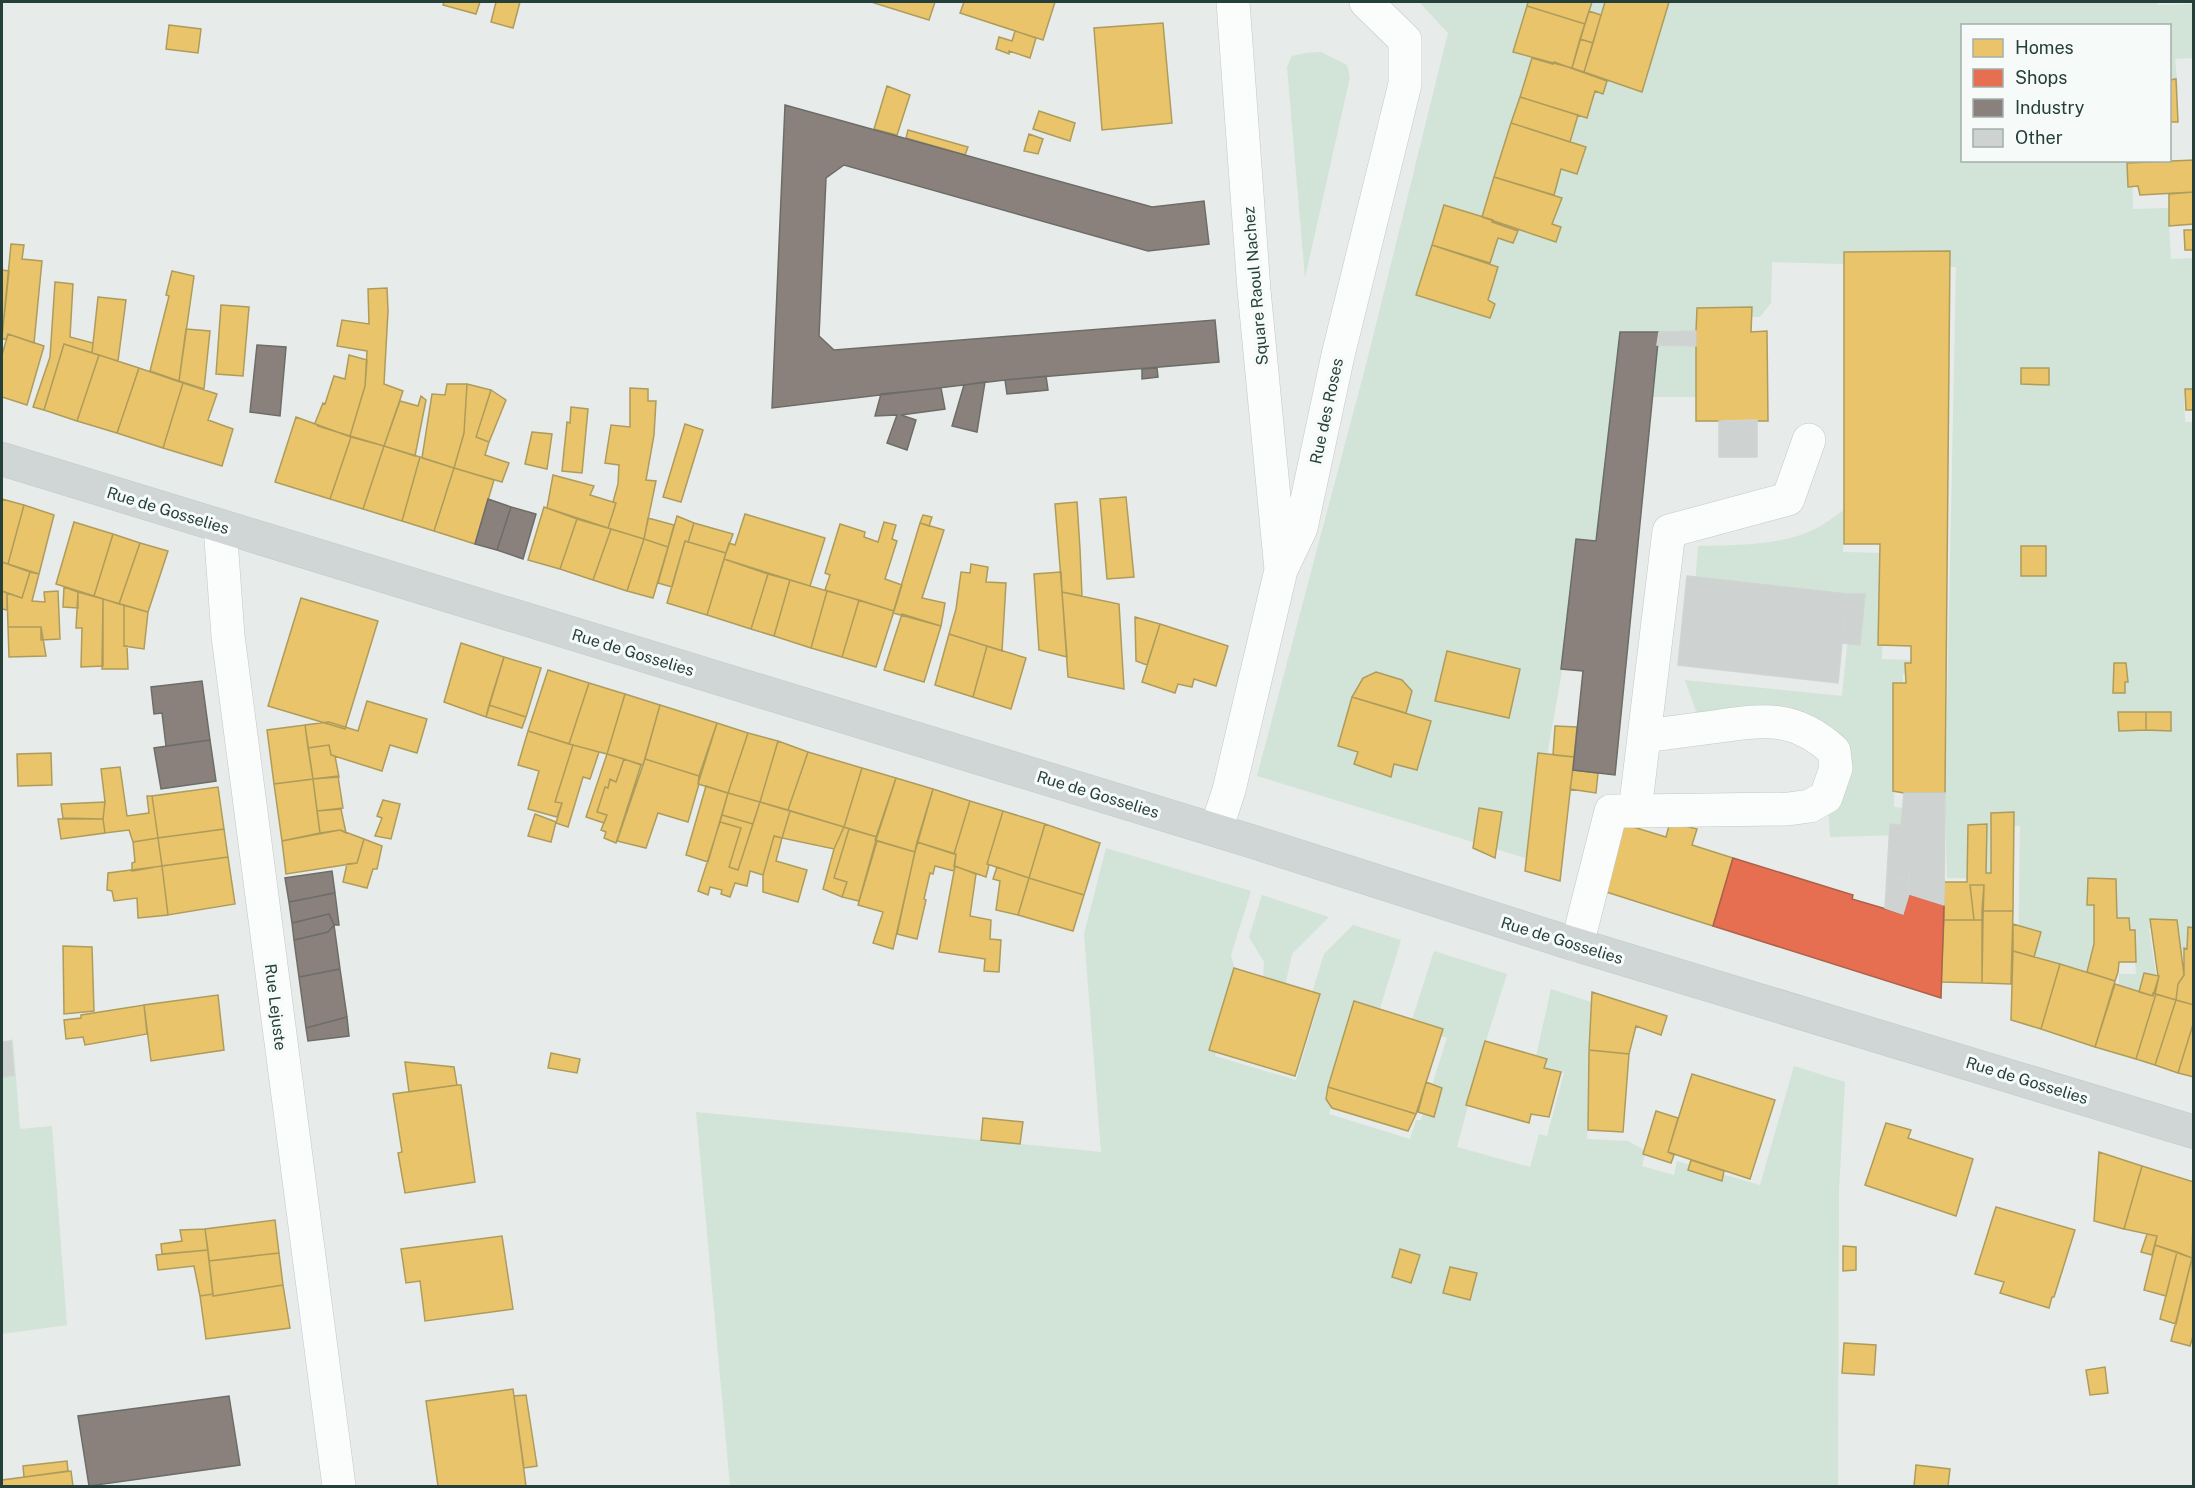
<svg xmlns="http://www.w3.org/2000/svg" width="2195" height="1488" font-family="'Public Sans',sans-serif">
<rect width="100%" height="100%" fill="#e7ebe9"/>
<path fill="#d2e3d8" d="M1419,2H2158V5L2193,4V58L2175,59L2178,89H2170V26H1962V160L2132,161L2133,209L2168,208L2171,259L2193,258V395L2184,396L2185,422H2194L2193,962L2179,959L2180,934L2149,928L2156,976L2153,1008L2119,998V974H2136L2133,934L2116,936L2091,888L2098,955L2090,988L2018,970L2020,826H1990V879L1947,878L1945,809L1956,267L1772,262L1771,303L1760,317L1703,316V397H1654L1616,395L1602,554L1574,552L1561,677L1545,767L1535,861L1257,776L1368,357L1448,33Z
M1321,52L1347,65L1350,77L1305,278L1287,67L1292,56L1306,53Z
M1844,510L1843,552L1884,553L1882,659L1912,660L1911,674H1903V692H1896L1894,807L1904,808L1902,835L1830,837L1824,741L1702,729L1685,680L1842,696L1851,604L1695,587L1698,546C1736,545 1782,546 1817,528C1826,523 1835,516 1844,510Z
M1106,848L1251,891L1231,955L1237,977L1215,1056L1296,1080L1319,1002L1310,999L1324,954L1353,925L1401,940L1378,1015L1335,1094L1329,1114L1410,1139L1416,1120H1421L1447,1038L1410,1026L1434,951L1507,974L1483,1050L1457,1147L1530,1167L1539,1134L1547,1136L1564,1073L1534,1065L1551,989L1594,1003L1587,1139L1628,1141L1646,1151L1642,1166L1674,1175L1677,1161L1760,1185L1794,1066L1845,1082L1839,1190L1838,1486H730L696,1112L1101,1152L1084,934Z
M1262,895L1329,917L1292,954L1284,991L1263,985L1264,962L1249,937Z
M13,1039L20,1129L52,1126L67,1325L2,1334V1044Z"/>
<path fill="#e9c46a" stroke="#ae9c5c" stroke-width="1.5" d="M444,2H480L476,14L443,5Z
M496,2H520L513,28L491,22Z
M875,2H935L929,20L874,3Z
M964,2H1055L1043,40L960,13Z
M1528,2H1592L1585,24L1527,6Z
M1605,2H1669L1642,92L1584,72Z
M1527,6L1585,24L1572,68L1513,52Z
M1589,11L1601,15L1593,43L1580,39Z
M1163,23L1172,123L1102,130L1094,28Z
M169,25L201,29L198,53L166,49Z
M1015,31L1036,38L1030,58L1009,51V54L996,49L999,37L1012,41Z
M1580,39L1593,43L1584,72L1572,68Z
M1532,58L1553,64L1554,62L1607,81L1603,94L1595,91L1587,118L1520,97Z
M2176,79L2178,122H2170V80Z
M887,86L910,95L897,135L874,129Z
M1520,97L1578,115L1570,142L1511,123Z
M1039,111L1075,123L1070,141L1033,129Z
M1511,123L1586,147L1577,174L1561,169L1554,195L1494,177Z
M908,130L968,147L965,155L906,138Z
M1029,134L1043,139L1038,154L1024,151Z
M2194,160V192L2140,195L2138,186L2128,187L2127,163Z
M1494,177L1562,198L1552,224L1561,227L1556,242L1482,217Z
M2194,192V224L2169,226V194Z
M1444,205L1493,220L1492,222L1518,231L1513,243L1498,238L1490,263L1432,245Z
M2184,230H2194V250H2185Z
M11,244L24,245L22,259L42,261L34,343L8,334L6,340L2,338Z
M1432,245L1498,267L1488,300L1495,304L1490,318L1416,295Z
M1950,251L1945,793H1904L1893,791V683H1906L1905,663H1911V646L1878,645L1880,544H1844V252Z
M2,270L9,271L4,318L2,317Z
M172,271L194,276L179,381L150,371L169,296L166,295Z
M55,282L73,284L70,337L93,343L92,353L64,344L44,410L33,407L50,357Z
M387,288L388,311L384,384L403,391L384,446L350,436L365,386L367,351L337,346L342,320L369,324L368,289Z
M98,297L126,300L118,361L92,353Z
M221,305L249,307L243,376L216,374Z
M1752,307L1751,332L1767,331L1768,421H1696V331L1697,308Z
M186,329L210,331L204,389L179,381Z
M8,334L44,346L27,405L2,397V355Z
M64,344L99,355L77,421L44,410Z
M99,355L139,368L117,433L77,421Z
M349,355L367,360L365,386L350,436L318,426L315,423L323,403L325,404L334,376L345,379Z
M139,368L183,383L163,448L117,433Z
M2021,368H2049V385L2021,384Z
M183,383L217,394L208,420L233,429L222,466L163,448Z
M447,384H467L464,433L454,468L422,458L432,394L445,395Z
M467,384L491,390L476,437L489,442L485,455L509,463L502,482L454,468L464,433Z
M630,388L648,389V401H656L654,435L646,480L656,481L644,539L608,528L616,503L613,502L618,484L619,465L605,463L611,425L630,427Z
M2185,389H2194V410H2186Z
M491,390L506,400L489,442L476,437Z
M421,396L426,400L415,456L384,446L400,401L418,406Z
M571,407L588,409L582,473L562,471L567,422L570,423Z
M296,417L351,437L330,499L275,482Z
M685,424L703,430L681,502L663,497Z
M532,432L552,434L547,469L525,464Z
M351,437L384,446L363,509L330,499Z
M384,446L420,457L402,521L363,509Z
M420,457L454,468L434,531L402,521Z
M454,468L494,480L475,544L434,531Z
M553,475L594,486L590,495L616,503L608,528L547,508Z
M1126,497L1134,577L1107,579L1100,499Z
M2,499L24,505L8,564L2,562Z
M1077,502L1080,549L1082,596L1062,592L1055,504Z
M24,505L54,515L39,574L8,564Z
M544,507L577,519L560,569L528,560Z
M745,514L825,538L810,586L724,559L729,543L735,545Z
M923,515L932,517L929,526L920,523Z
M677,516L694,523L688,542L685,541L672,587L658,583Z
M648,518L674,525L668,547L644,539Z
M577,519L611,529L593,580L560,569Z
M74,522L113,534L94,596L56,584Z
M884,522L896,525L892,539L897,541L885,579L902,585L894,611L825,590L830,575L825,573L840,524L865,532L864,537L878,542Z
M694,523L733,534L726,553L688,542Z
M920,523L944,530L922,598L945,603L941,626L893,613Z
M611,529L644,539L627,591L593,580Z
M113,534L140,543L119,604L94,596Z
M644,539L668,547L653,598L627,591Z
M685,541L726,553L707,615L667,603Z
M140,543L168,551L148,612L119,604Z
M2021,546H2046V576H2021Z
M724,559L768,574L751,629L707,615Z
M2,562L30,572L22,598L2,591Z
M971,564L988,567L986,582L1006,583L1002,651L949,634L956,609L961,572L970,573Z
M30,572L39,574L32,601L45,602L44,592L58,591L60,639L41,640V627H8L7,593L22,598Z
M1061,572L1062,592L1067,657L1039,650L1034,574Z
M768,574L790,580L774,636L751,629Z
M790,580L827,591L811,648L774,636Z
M64,587L78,592V608L63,607Z
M2,591L7,593V610L2,609Z
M827,591L859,600L842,657L811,648Z
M78,592L103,599V666L81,667L82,628H76Z
M1062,592L1119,604L1124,689L1068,677Z
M301,598L378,621L345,729L268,706Z
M103,599L124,605V646H127L128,669H102Z
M859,600L894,611L876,667L842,657Z
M124,605L148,612L144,649L124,646Z
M902,614L941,626L924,682L884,670Z
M1135,617L1160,624L1147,665L1136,661Z
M1160,624L1228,646L1216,686L1194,679L1192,687L1178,684L1175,693L1142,682Z
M8,627H41L46,656L9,657Z
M949,634L987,646L973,697L935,685Z
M461,643L504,657L486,717L444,702Z
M987,646L1026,658L1011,709L973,697Z
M1447,651L1520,669L1509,718L1435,701Z
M504,657L541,668L526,717L489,705Z
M2114,663H2126L2128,682H2125V693H2113Z
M548,670L589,683L569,744L528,731Z
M1376,672L1402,680L1412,691L1406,713L1352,697L1363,678Z
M589,683L625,694L607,754L569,744Z
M625,694L660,705L643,765L607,754Z
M1352,697L1431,721L1417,770L1394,764L1391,777L1354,764L1358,752L1338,746Z
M367,701L427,719L417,753L390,745L382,771L331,755L329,745L308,748L305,725L329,722L358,731Z
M489,705L526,717L522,728L486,717Z
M660,705L717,723L699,776L645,759Z
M2118,712H2146V730L2119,731Z
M2146,712H2171V731L2146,730Z
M717,723L748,733L728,793L698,784Z
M305,725L313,779L274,784L267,730Z
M1555,726L1577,727L1574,757L1553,755Z
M528,731L573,745L555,802L562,803L557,817L528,809L539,771L518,765Z
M748,733L778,741L760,802L728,793Z
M778,741L808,752L788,810L760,802Z
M329,745L331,755L335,756L339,777L313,779L308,748Z
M573,745L599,752L590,779L583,777L568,827L556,823L562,803L555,802Z
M808,752L862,768L844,827L788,810Z
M51,753L52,785L18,786L17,754Z
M1538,753L1574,757L1560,881L1525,871Z
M607,754L624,759L616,782L610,779L608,788L605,787L597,812L607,815L604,823L586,817Z
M624,759L641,765L616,843L604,838L606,832L601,830L607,815L597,812L605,787L608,788L610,779L616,782Z
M645,759L699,776L698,784H699L688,822L658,813L646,848L617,841Z
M120,767L127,816L149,813L147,796H152L158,838L133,842L129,830L105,833L103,819L105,802L101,769Z
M862,768L896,778L877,837L844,827Z
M1573,770L1598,773L1596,793L1570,789Z
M338,776L343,808L317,811L313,779Z
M896,778L933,789L915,852L875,840Z
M313,779L320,833L282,841L274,784Z
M706,786L728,793L708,862L686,855Z
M218,787L224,829L158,838L152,796Z
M933,789L970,801L954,854L917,842Z
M728,793L760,802L753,824L722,815Z
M383,800L400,804L391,839L375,836L382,818L377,816Z
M970,801L1003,811L987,864L989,865L986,877L954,866L956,854H954Z
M105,802L103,819L63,818L61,804Z
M760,802L790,811L782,838L774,836L763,875L750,871L747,886L735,883L730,897L721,894L722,890L710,887L708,895L698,891L720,822L741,828L729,867L738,870Z
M1479,808L1502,812L1495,858L1473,848Z
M341,809L346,833L340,830L320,833L317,811Z
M790,811L844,827L834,849L782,838Z
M1003,811L1045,824L1029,878L987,864Z
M2014,812L2013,911H1982L1984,885H1970L1974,920H1944V882H1967L1968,825L1987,824L1986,873H1991V813Z
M535,814L556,822L551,842L528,836Z
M722,815L753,824L738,870L729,867L741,828L720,822Z
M58,819H103L105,833L61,839Z
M1670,822L1697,829L1692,845L1733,858L1713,926L1600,890L1620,823L1666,837Z
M1045,824L1100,843L1084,895L1029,878Z
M844,827L849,829L834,878L847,882L842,897L823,889L834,849Z
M224,829L228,857L162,866L158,838Z
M849,829L877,837L859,901L842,897L847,882L834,878Z
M340,830L364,839L357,863L286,874L282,841Z
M774,836L782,838L776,861L807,870L798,902L763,892V875Z
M158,838L162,866L132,871V863L135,862L133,842Z
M364,839L382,846L377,869H373L367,888L343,882L347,864L357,863Z
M877,841L915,852L893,949L873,943L883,912L858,905Z
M917,842L956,854L954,871L935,866L933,874L930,873L924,899L926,900L917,939L897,934Z
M228,857L235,904L168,915L162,866Z
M162,866L168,915L138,918L137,898L114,901L112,891L107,890L108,873Z
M955,866L976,874L970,916L991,920L990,939L1001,940L999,972L984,971L985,959L939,952Z
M997,867L1029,878L1018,915L996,910L1000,881L993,879Z
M1029,878L1084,895L1073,931L1018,915Z
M2088,878L2116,879L2117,918H2129L2130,930H2135L2136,962H2119L2118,972L2115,981L2087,972L2094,944V905H2087Z
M1970,885H1984L1983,920H1974Z
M1982,911H2013L2011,984L1982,983Z
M2150,919L2177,920L2184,975L2178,984L2176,1000L2155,994L2159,976H2158Z
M1944,920H1983L1982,983L1941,982Z
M2013,924L2041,932L2034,957L2013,951Z
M2188,927L2194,928V1005L2176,1000L2178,984L2184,975V948L2187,949Z
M63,946L92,947L94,1011L64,1014Z
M2013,951L2060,964L2041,1029L2011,1020Z
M2060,964L2115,981L2095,1047L2041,1029Z
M1234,968L1320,994L1295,1076L1209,1050Z
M2144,973L2159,976L2153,996L2139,992Z
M2115,984L2153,996V993L2156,994L2136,1059L2095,1047Z
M1592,992L1667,1016L1661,1035L1636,1026L1629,1054L1589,1050Z
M2156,994L2176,1000L2155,1065L2136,1059Z
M218,995L224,1050L151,1061L144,1005Z
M2176,1000L2194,1005V1021L2178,1073L2155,1065Z
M1354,1001L1443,1029L1416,1114L1328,1087Z
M144,1005L147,1034L85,1045L83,1037L66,1039L64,1020L81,1018V1015Z
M2194,1021V1077L2178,1073Z
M1485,1041L1547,1059L1544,1068L1561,1072L1549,1117L1531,1114L1529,1123L1466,1105Z
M1589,1050L1629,1054L1623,1132L1588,1130Z
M551,1053L580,1059L577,1073L548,1068Z
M405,1062L454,1067L457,1085L409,1092Z
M1692,1074L1775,1100L1750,1179L1668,1152Z
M1426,1082L1442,1088L1434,1117L1418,1112Z
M457,1085H461L475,1182L405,1193L398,1153L402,1152L393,1094Z
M1328,1087L1416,1114L1408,1131L1332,1108L1326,1099Z
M1656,1111L1678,1118L1668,1152L1674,1155L1671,1163L1643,1154Z
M983,1118L1023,1122L1020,1144L981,1140Z
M1886,1123L1911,1130L1908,1138L1973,1159L1956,1216L1865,1185Z
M2099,1152L2142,1166L2124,1229L2094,1221Z
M1691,1160L1724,1171L1722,1181L1688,1170Z
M2142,1166L2194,1182L2192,1258L2155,1245L2157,1236L2124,1229Z
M1996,1207L2075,1230L2054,1297H2052L2049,1308L2000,1293L2004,1282L1975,1274Z
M275,1220L279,1253L209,1261L205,1229Z
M205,1229L208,1250L162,1254L161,1244L182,1241L180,1230Z
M2147,1234L2157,1236L2152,1255L2141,1252Z
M502,1236L513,1309L425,1321L420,1281L406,1283L401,1249Z
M2155,1245L2177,1252L2166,1296L2144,1290Z
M1843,1246L1856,1247V1270L1843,1271Z
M1400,1249L1420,1255L1411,1283L1392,1277Z
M208,1250L213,1294L200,1296L194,1266L158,1270L156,1255Z
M2177,1252L2192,1258L2176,1324L2160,1319Z
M279,1253L283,1285L213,1296L209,1261Z
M2192,1258L2194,1333L2190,1346L2171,1341Z
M1450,1267L1477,1273L1470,1300L1443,1293Z
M283,1285L290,1328L206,1339L200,1296L213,1294V1296Z
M1844,1343L1876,1345L1874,1375L1842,1373Z
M2105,1367L2108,1393L2090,1395L2086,1370Z
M513,1389L526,1486H438L426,1401Z
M526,1395L537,1466L524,1468L514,1396Z
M67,1461L68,1471L24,1477L23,1466Z
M1916,1465L1950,1469L1948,1486H1914Z
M71,1471L73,1486H2V1480Z"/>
<path fill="#e76f51" stroke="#ad614a" stroke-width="1.5" d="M1733,858L1853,895L1852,899L1903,914L1909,894L1944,905L1941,998L1713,926Z"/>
<path fill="#8a817c" stroke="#6c6d68" stroke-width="1.5" d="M785,105L1152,207L1204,201L1209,244L1148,251L844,165L826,178L819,336L834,350L1215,320L1219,362L1005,380L772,408Z
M1620,332H1659L1615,775L1573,770L1583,671L1561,669L1576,539L1596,541Z
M257,345L286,347L280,416L250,412Z
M1157,368L1158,377L1142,379V369Z
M1046,376L1048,390L1007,394L1005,380Z
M985,382L977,432L952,426L964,385Z
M941,388L945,409L901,415L916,420L907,450L887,443L897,415L875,416L881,394Z
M488,499L511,507L497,550L475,544Z
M511,507L536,514L523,559L497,550Z
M202,681L210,740L166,746L162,713L154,714L151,687Z
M210,740L216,781L161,789L154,748Z
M332,871L335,893L289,902L285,878Z
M335,893L339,925H334L329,914L292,923L289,902Z
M329,914L334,925L328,932L294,940L292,923Z
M334,925L340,969L299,977L294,940L328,932Z
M340,969L347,1017L306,1028L299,977Z
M347,1017L349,1036L308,1041L306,1028Z
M229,1396L240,1465L89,1486L78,1416Z"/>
<path fill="#ced2d1" stroke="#d0d4d2" stroke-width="1.5" d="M1696,331V346L1657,345L1659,332Z
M1757,420V457H1719V421Z
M1687,576L1847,594L1838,683L1678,665Z
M1847,594H1865L1860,645L1842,643Z
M1904,793H1945L1944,905L1909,894L1910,827L1901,826Z
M1890,824L1910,827L1909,882L1887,875Z
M1887,875L1909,882V894L1903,914L1885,908Z
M11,1041L14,1075L2,1077V1042Z"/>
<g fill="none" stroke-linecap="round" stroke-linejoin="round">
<defs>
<path id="minor" d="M1233,2L1254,290L1281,570
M220,526L228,636L339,1486
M1635,811L1788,809L1810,806L1826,797L1836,768L1834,751C1794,714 1763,720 1713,727C1690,730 1667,733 1645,736
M1216,830L1229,790L1281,570L1301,528L1338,355L1405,84V40L1366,2
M1577,945L1611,811H1635L1669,531L1788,499L1809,440"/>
<path id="major" d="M2,459L1257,843L1564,941L2194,1132"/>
</defs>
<use href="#minor" stroke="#c4c8c7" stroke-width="34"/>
<use href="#major" stroke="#c2cac8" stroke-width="34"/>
<use href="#minor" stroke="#fbfcfc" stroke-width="33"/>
<use href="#major" stroke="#cfd6d5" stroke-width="33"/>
</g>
<g text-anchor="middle" stroke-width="6" stroke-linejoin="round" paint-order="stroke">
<g font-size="16" fill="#253f3a" stroke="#f6faf8">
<text transform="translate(1255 286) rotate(-95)" y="6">Square Raoul Nachez</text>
<text transform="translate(1326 411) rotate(-78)" y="6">Rue des Roses</text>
<text transform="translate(168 510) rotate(17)" y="6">Rue de Gosselies</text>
<text transform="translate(633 652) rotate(17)" y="6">Rue de Gosselies</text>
<text transform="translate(1098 794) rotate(17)" y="6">Rue de Gosselies</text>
<text transform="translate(1562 940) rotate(17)" y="6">Rue de Gosselies</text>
<text transform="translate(276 1007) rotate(83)" y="6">Rue Lejuste</text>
<text transform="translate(2027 1080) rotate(17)" y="6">Rue de Gosselies</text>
</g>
</g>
<rect width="2195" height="1488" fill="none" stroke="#253f3a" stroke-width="6"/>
<rect x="1961" y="24" width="210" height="138" fill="#f6faf8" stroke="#a2afac" stroke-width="1.5"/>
<rect x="1973" y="39" width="30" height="18" fill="#e9c46a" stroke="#a2afac" stroke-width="1.5"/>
<text x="2015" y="54" font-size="18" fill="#253f3a">Homes</text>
<rect x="1973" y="69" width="30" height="18" fill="#e76f51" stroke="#a2afac" stroke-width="1.5"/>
<text x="2015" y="84" font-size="18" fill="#253f3a">Shops</text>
<rect x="1973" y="99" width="30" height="18" fill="#8a817c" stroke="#a2afac" stroke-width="1.5"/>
<text x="2015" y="114" font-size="18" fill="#253f3a">Industry</text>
<rect x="1973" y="129" width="30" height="18" fill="#ced2d1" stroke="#a2afac" stroke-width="1.5"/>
<text x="2015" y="144" font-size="18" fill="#253f3a">Other</text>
</svg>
